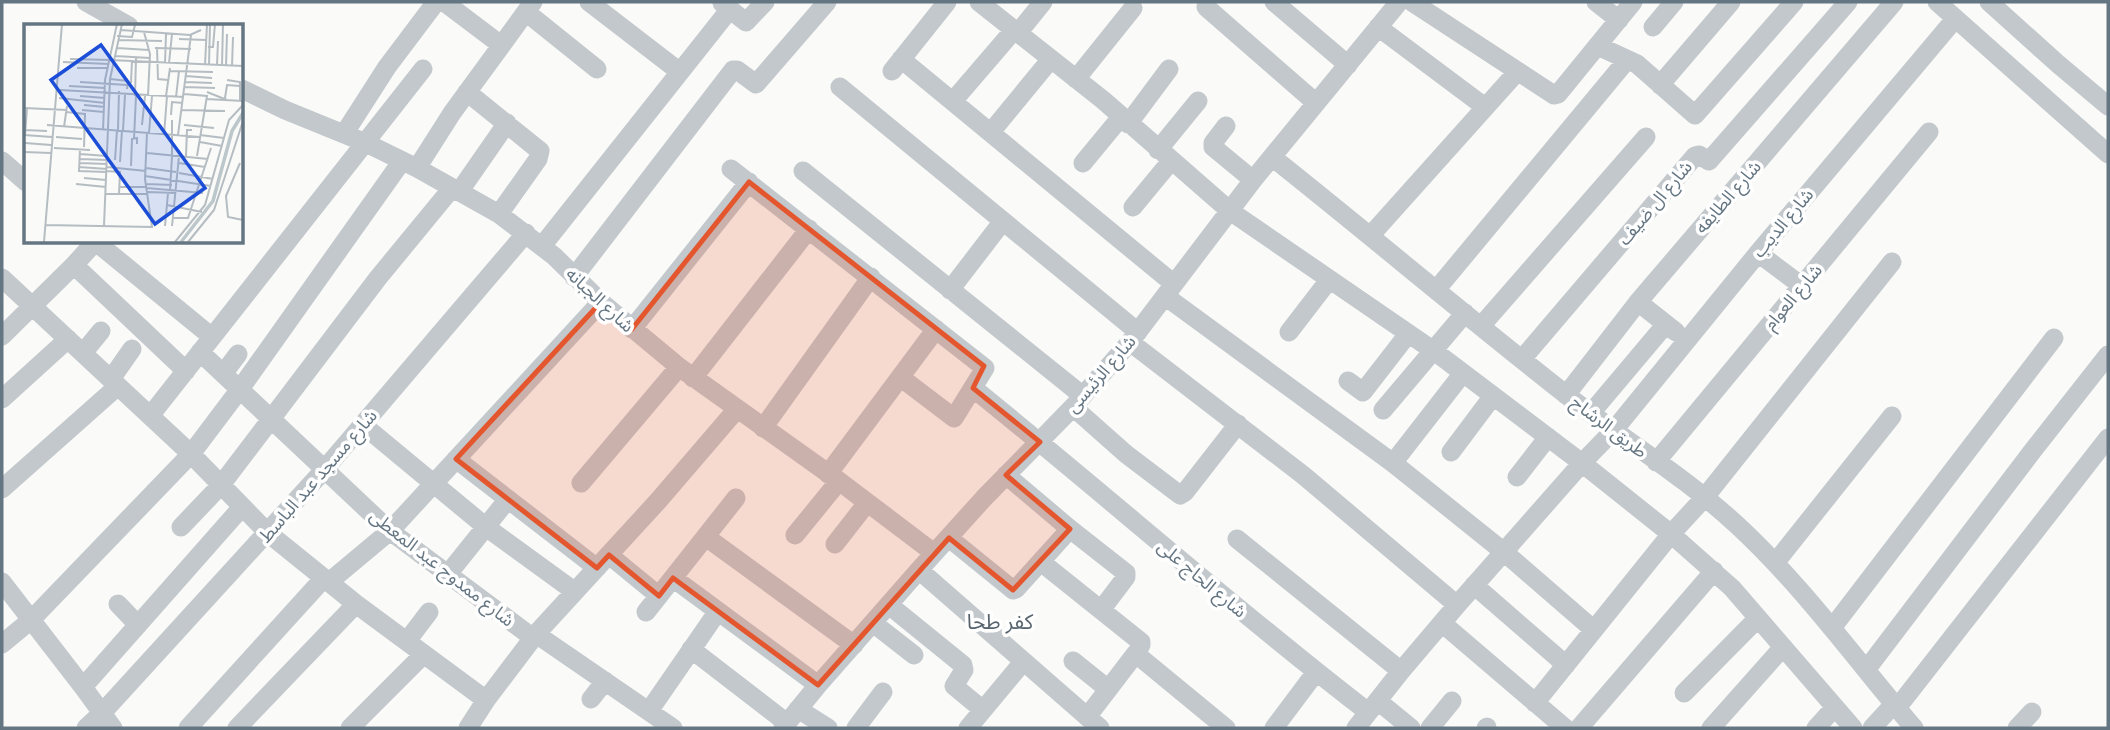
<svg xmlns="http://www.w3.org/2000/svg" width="2110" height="730" font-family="Raleway,'Noto Sans Arabic',sans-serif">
<rect width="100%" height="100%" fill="#fafaf8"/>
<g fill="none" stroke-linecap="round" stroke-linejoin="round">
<path stroke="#c3c8cc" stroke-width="19" d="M86,2L129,26
M444,2L501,45
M589,2L680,72
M979,2L1103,100L1230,211L1434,351L1582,463L1671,534L1732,588L1853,728
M1274,2L1348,65
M1412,2L1554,95L1558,94L1633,2
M1596,2L1619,20
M1937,2L2108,154
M1989,2L2058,64L2108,106
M722,3L746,22L765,2
M1206,7L1316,103
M526,12L597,69
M1378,27L1485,107
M1653,27L1674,2
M1018,33L1043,2
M1598,46L1637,64L1695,115L1794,2
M901,59L1174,284
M892,71L947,2
M1076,79L1133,8
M1660,85L1731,2
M840,87L1138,332
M242,89L285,110L366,143L417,168L499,214L554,256L601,302L679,367L839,481L934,553
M467,92L540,151L538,159L499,214
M953,101L1014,30
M1128,124L1169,69
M1226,126L1213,143V147L1253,180
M991,132L1051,59
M344,134L387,67L436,2
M1158,150L1198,101
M1272,157C1370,235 1466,316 1564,393C1621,438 1684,476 1737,525C1803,586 1856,660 1914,728
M2,161L26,182
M1083,163L1121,117
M417,168L452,113L533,2
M731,169L985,368L954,418L900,377
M803,171L1083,396
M459,192L507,123
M1133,207L1171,161
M1370,236L1517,72
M96,242L212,337
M542,246L730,9
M1758,253L1802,286
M74,265L186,371
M574,277L733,70H737L756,84L827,2
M2,278L191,454L268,533L356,604L486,700
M950,290L1003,221
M1436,290L1627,60
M1165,296L1393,463L1504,552L1594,630
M1638,302L1676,332
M1481,326L1646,137
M632,329L749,182
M1289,332L1329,280
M2,336L74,265L95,242
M1130,342L1303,475L1457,605
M200,352L390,531L532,637
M83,353L101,331
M1522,359L1695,156L1699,155L1709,161L1848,2
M223,374L238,354
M693,378L809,229
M111,379L132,349
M1348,381L1363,392L1408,334
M973,388C1106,495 1233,608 1368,712
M1566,395L1638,302L1894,2
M2,399L68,339
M1073,407L1126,454L1180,495L1185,492L1238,424
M1383,410L1465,313
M1591,413L1666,324
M150,416L423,69
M363,425L486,527L574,591
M763,428L871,277
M1451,452L1493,396
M456,459L597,568
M1656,462L1929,132
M1393,463L1463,373
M828,474L936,329
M1006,475L1070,529L1126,573V577L1101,610
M1517,477L1548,437
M581,483L679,367
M2,489L118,386
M181,527L221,485L378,278L452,188
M795,535L839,481
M706,537L854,645
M949,538L1013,590L1016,589L1070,529
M1237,539L1401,671
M835,544L867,503
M609,555L659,596
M1041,562L1141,642V645L1136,654L1226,728
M1775,563L1892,416
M919,570L1100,728
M448,574L508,499
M673,578L818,685
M2,582L83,687L113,728
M329,582L390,531L601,302
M1474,585L1566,665
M118,604L138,625
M889,605L963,665L964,670L954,686L983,710
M646,612L736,498
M873,623L914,655
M1442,623L1565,728
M1832,628L2054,338
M536,634L673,728
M407,641L429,612
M2,644L31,620L191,454L240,389L402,161
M691,649L787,723
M1073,661L1108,689
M1866,670L2034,449L2108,355
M83,687L242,507
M1684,693L1758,618
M591,699L605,681
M1378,701L1411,728
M1535,703L1671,534L1705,497L1892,262
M1897,708L2108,438
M798,709L828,728
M649,711L718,611
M1087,717L1136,653
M86,728L102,713L324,470L526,233
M188,728L324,578
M237,728L356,604
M350,728L424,654
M468,728L486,700L536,634L658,501L737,409
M783,728L818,685L919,570L984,498L1073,407L1130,342L1253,180L1399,2
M856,728L883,692
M968,728L1023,662
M1274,728L1316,672
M1356,728L1401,671L1457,605L1582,463L1614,430L1758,253L1955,19
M1430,728L1452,701
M1486,728L1487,727
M1579,728L1714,571
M1711,728L1783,647
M1816,728L1835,707
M1872,728L1894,704
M2017,728L2032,712"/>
</g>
<path fill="#e4572e" fill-opacity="0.2" stroke="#e4572e" stroke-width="5" stroke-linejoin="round" d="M749,182L984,366L973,388L1040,442L1006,475L1070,529L1013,590L949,538L818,685L673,578L659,596L609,555L597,568L456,459L601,302L632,329Z"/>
<g text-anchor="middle" stroke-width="7" stroke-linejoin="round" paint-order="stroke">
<g font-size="18" fill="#657683" stroke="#fff">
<text transform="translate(1728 197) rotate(-49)" y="6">شارع الطايفه</text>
<text transform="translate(1655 203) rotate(-50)" y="6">شارع ال ضيف</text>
<text transform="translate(1783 223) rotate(-50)" y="6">شارع الديب</text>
<text transform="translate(1793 297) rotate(-50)" y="6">شارع العوام</text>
<text transform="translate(600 300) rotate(43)" y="6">شارع الجبانه</text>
<text transform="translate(1101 374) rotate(-49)" y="6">شارع الرئيسى</text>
<text transform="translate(1609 427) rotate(37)" y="6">طريق الرشاح</text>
<text transform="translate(318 476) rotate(-49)" y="6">شارع مسجد عبد الباسط</text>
<text transform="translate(442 568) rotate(38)" y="6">شارع ممدوح عبد المعطى</text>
<text transform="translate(1202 579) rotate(40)" y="6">شارع الحاج على</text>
</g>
<g font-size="21" fill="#57646e" stroke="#fff">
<text x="1000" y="629">كفر طحا</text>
</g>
</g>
<g transform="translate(24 24)">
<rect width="219" height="219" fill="#fafaf8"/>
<path fill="none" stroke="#bbc7cb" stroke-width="3.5" d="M157,218L189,177L208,107L219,89"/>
<path fill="none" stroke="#b5bdc2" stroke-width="2" d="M97,6L166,11L177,6M120,8L126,30L124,72M93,12L108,13L111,1M155,15L182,16M95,16L138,17M184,23H189L191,0M93,24L125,26M131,24L167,25M133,24L134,55L144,56M91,32L126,34M46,35L86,36M86,36L219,42M39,38L85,40M141,39L142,10M145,39L148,10M181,41L183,0M185,41L186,0M193,41L194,17M198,41L199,0M202,42L203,10M208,42L209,13M53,44H84M145,47L189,48M162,52L188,54M86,55L104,57L103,65M203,56L216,58V77M56,58L103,61M161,58L188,59M107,59L108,36M45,62L81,64M161,63L191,64M36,66L160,73M183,68L203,76M160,70L183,72L173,132M56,72L81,74M111,72L112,33M142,72L146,44M152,73L155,47M35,74L81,79M201,74L203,61L216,62M182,75L219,77M60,81L81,83M0,84L43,86M58,86L80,88M158,86L201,87M42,88L61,90L60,123M147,91L148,78L159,79M23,101L176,113M118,101L121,72M160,101L190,104M40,103L43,82M1,106L23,107M79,106L81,56L93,0M94,106L95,67M99,106L101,71M125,109L128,72M0,111L28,113M1,111L3,84M140,111L143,72M154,111L167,11M176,111L200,114M32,113L58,115M110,115L112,72M176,118L198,122M1,119L27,121M30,124L66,126M56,125L55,147L83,148M0,128L27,129M123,129L184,135M56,130L83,132M148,132V96M162,132L163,106H168M56,135L83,136M91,136L93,106M96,138L98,106M56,139L83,140M155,139L181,143M216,139L202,172L204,193L219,196M107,142L108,115L113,114V120M55,143L83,145M83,143L122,147M122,144L152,148M83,147L96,148L95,170M155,149L189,155M121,152L187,162M60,154L82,156M52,160L82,163M122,160L148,161M96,163H122M123,164L179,169M146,167L148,132M124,168L152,169M82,170H124M143,181L178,188M149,194H164L187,124M22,201L128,203L121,155L123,109M80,202L86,55L98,0M141,202L144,169M148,202L155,132M20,218L38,0M151,218L181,181L205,96L219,81M164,218L190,186L219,97"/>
<path fill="#1d4ed8" fill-opacity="0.15" stroke="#1d4ed8" stroke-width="3.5" d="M77,21L181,164L131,200L27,56Z"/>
<rect width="219" height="219" fill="none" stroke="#657683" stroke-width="3.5"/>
</g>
<rect width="2110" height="730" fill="none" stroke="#657683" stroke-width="7"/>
</svg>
